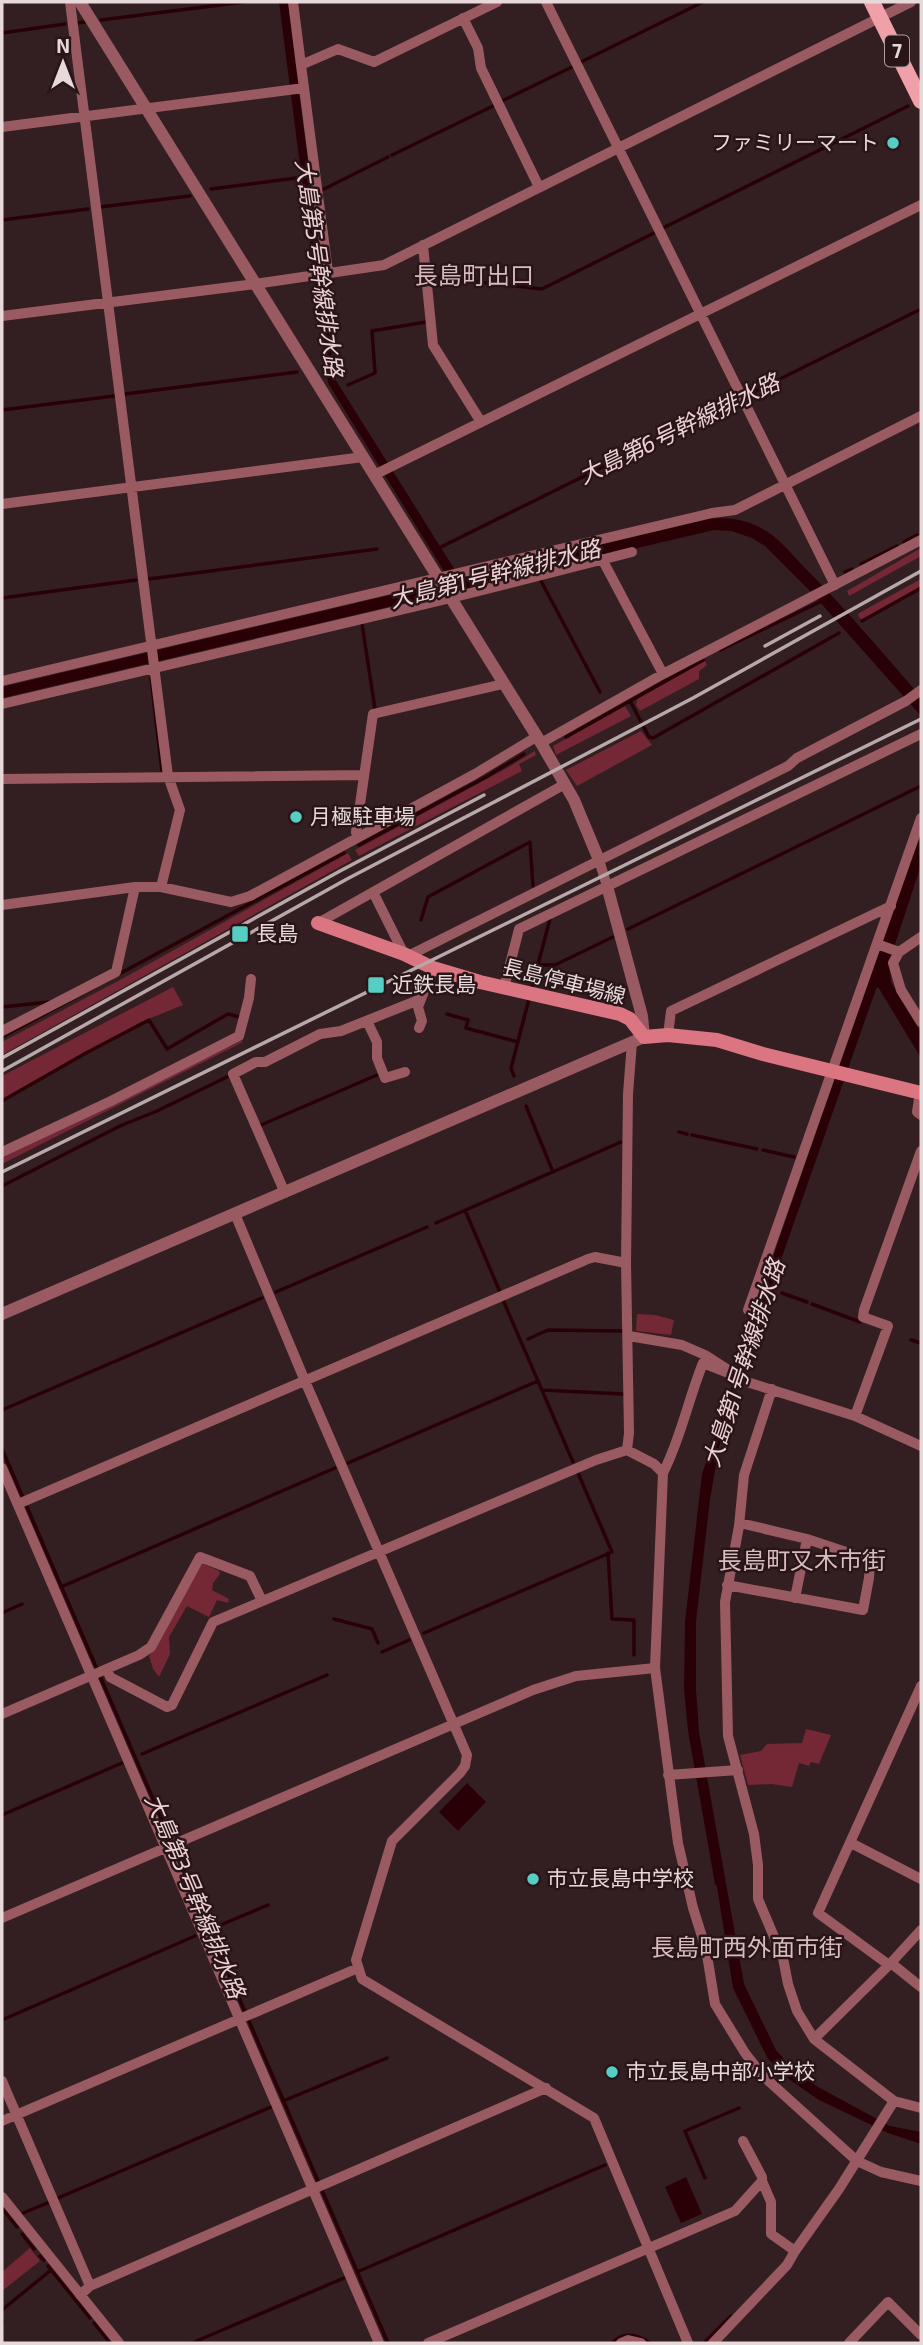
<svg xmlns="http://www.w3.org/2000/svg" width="923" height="2345" font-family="'Exo 2','Noto Sans JP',sans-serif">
<rect width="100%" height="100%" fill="#331f21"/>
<path fill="#742735" d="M921,548V556L849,596L847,591Z
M921,579V587L862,620L858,616L859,613Z
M705,661L707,665L699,671V679L640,711L636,705L637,699Z
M625,706L631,716L556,755L553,746Z
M641,731L652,745L577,786L566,770Z
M535,751L536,755L519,764L522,771L359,856L355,850L507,768Z
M348,853L352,860L2,1055V1042L120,980Z
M173,987L183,1005L141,1022L2,1100V1076Z
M242,1041L243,1042L2,1164V1155Z
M637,1314L655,1315L674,1320L671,1335L636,1331Z
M204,1564L219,1571L220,1574L213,1583L212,1590L229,1599L228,1603L217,1600L209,1617L187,1606L169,1637L170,1654L159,1677L153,1669L149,1656L201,1565Z
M806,1729L831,1735L819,1764L811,1762L809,1766L799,1763L792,1787L772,1784L748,1785L740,1755L761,1751L767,1744L802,1743Z
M30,2248L40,2261L2,2291V2272Z"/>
<path fill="#2a0007" d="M279,2H288L335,379L460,578L709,519C727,517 744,519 761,528C779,537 791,554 805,568C846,609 883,653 921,697V716L810,591L765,546L752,538L731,531L714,530L2,698V687L428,586L436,587L450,581L328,383Z
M921,828V865L889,963L891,982L921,1033V1058L878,987L876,989L749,1351L732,1391L721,1437L710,1499L696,1622V1689L699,1732L744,1984L776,2050L791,2067L818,2087L890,2126L921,2132V2144L888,2133L819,2100L790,2080L768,2059L733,1988L717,1887L715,1884L688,1731L684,1689L685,1622L702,1474L756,1315L755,1309Z
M467,1783L486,1802L458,1831L439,1812Z
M686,2177L702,2214L681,2223L665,2187Z"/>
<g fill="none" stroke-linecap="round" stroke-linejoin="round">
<path stroke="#2a0007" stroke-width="3.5" d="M101,20L244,2
M77,23L85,22
M2,33L65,24
M581,62L703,2
M502,101L572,67
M392,155L493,106
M211,189L296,178
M322,190L388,157
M100,207L190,196
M2,220L88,209
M663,228L908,106
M432,279L435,277L542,289L654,233
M348,385L375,373L372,331L426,322
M125,394L297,372
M2,410L114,396
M904,542L917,535
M437,549L921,309
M861,564L897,546
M845,572L852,569
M149,579L377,549
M540,579L600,692
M2,598L136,580
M862,621L921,588
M362,624L375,709
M720,650L822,601
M151,678L162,771
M630,701L649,737L653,738L839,633
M566,737L703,660
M359,845L486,777L524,754
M421,920L428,897L530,842L533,886
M628,929L921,786
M538,965H555L613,937
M532,987L550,919
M2,1007L49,1002
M447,1014L468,1020L466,1028L518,1042
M2,1037L344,853
M514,1076L511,1068L529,999
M2,1101L86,1053L149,1020L167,1049L228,1014L240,1017
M526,1106L553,1172
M261,1125L377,1075
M679,1132L687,1134
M692,1135L757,1149
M763,1150L794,1157
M2,1186L120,1126L157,1111L229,1076
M465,1210L500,1292
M436,1223L621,1142
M276,1292L427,1227
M782,1293L807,1302
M503,1300L573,1462
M812,1304L860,1322
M528,1339L548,1330L622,1331
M911,1340L921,1343
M542,1390L624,1394
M2,1410L262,1298
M2,1449L388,2343
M348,1463L538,1381
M608,1553L612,1619L634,1620V1655
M61,1587L335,1468
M2,1613L22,1604
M334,1619L372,1629L378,1643
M424,1633L612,1552L578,1473
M382,1652L409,1640
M142,1754L327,1675
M2,1815L122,1763
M218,1926L268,1905
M2,2020L195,1936
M283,2101L387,2058
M705,2178L685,2131L739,2108
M58,2198L271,2107
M2,2208L17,2227
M23,2213L50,2202
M22,2234L34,2249
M40,2256L44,2260
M48,2266L90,2318
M357,2272L605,2165
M2,2310L51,2270
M2,2321V2324
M94,2323L110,2343
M192,2343L344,2278
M612,2343C624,2331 637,2334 650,2343
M704,2343L731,2316"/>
<path stroke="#9a5a61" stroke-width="10" d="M70,2L168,776L180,810L161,887
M293,2L301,65
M546,2L835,585
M463,18L478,48L481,68L539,187
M2,127L304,88
M423,245L433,345L481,422
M328,272L301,65L338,49L374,62L497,2
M2,316L255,284L384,265L911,2
M374,475L921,205
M2,504L363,457
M602,559L663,674
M2,681L712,513L735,510L921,416
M2,704L451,598L632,552
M541,743L663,674L921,540
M2,779L364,775
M357,837L356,832L373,714L503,684
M599,860L607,886
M373,892L404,954
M2,905L135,887H161L231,902L250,896L475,774L536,737
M318,923L565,784
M921,937L899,952L893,963L901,990L921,1022
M877,944L899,952
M408,956L788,766L797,758L906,701L921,690
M504,988L519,929L921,734
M367,1021L377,1042V1058L385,1078L405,1072
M419,1028L422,1021L418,1007L433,968
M2,1031L116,972L135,887
M668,1035L671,1011L891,906
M632,1042L628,1094L626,1263L629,1433L627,1450L654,1464L663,1473
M920,1092L917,1112L921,1115
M2,1152L111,1101L239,1036L249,998L251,979
M285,1193L233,1074L256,1062H265L320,1034L341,1031L421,999
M235,1214L305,1381L467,1755L465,1766L460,1773L392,1841L356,1960L362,1979L594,2118L688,2343
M748,1310L921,818
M629,1336L682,1345L705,1355L747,1382L855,1416L921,1446
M731,1374L703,1363C688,1400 681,1438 663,1473L655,1668L678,1843L693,1908L706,1949L715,2004L745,2053L763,2076L857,2161L881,2172L921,2181
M772,1389L744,1475L739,1526L725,1602L728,1736L754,1834L758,1865V1899L783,1958L788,1984L797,2011L814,2039L894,2101L921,2108
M855,1416L888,1326L863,1317L864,1310L921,1151
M2,1468L379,2343
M18,1504L588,1259L595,1257L626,1263
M740,1523L807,1539
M727,1585L863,1610L869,1578L870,1560L807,1539L795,1598
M107,1669L110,1677L167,1707L172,1705L213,1622L596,1460L627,1450
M2,1714L139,1655L151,1647L200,1557L250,1576L262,1601
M668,1775L738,1770
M851,1843L921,1879
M2,1918L533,1690L576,1676L655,1668
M891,1963L921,1987
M889,1965L818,1913L921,1686
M814,2039L889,1965L921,1930
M2,2081L90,2286
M2,2121L358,1968
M743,2141L762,2177V2181L771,2202V2234L795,2251
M2,2197L119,2343
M80,2295L90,2286L546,2088
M428,2343L735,2211L762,2181
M621,2343L628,2340L641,2343
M713,2343L787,2265L795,2251L839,2189L894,2101
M849,2343L888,2302L921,2335"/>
<path stroke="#9a5a61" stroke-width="12" d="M80,2L541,743L574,800L599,860
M2,1314L644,1037L642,1016L607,886"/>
<path stroke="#dc7582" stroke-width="14" d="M318,923L404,954L433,968L480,982L620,1014L630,1019L644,1037L668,1035L717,1040L763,1054L921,1093"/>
<path stroke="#f0a0a8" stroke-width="16" d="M872,2L921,101"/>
<path stroke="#b7a8a9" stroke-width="3.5" d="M765,646L820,616
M2,1058L340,871L484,795
M2,1071L347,879L693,698L921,571
M2,1172L921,719"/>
</g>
<g fill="#56cec3" stroke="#291517" stroke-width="2.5">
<circle cx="893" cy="143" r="7"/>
<circle cx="296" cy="817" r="7"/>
<rect x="231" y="925" width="18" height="18" rx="3.5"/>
<rect x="367" y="976" width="18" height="18" rx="3.5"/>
<circle cx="533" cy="1879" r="7"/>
<circle cx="612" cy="2072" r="7"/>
</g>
<g text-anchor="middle" stroke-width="5" stroke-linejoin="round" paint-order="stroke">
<rect fill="#291517" stroke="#ae9ea0" stroke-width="2" x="885" y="35.5" width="24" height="31" rx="5"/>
<g font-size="19" font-weight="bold" fill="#e7d9da">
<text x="897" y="58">7</text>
</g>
<g font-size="21" fill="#e7d9da" stroke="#291517" text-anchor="start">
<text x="879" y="150" text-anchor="end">ファミリーマート</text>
<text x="310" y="824">月極駐車場</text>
<text x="256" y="941">長島</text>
<text x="392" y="992">近鉄長島</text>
<text x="547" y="1886">市立長島中学校</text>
<text x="626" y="2079">市立長島中部小学校</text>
</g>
<g font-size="21" fill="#e7d9da" stroke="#291517">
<text transform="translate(564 982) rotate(14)" y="7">長島停車場線</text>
</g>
<g font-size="23" font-style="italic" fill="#eed1d3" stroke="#291517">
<text transform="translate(319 268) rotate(82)" y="8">大島第5号幹線排水路</text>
<text transform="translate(679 429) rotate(-26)" y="8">大島第6号幹線排水路</text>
<text transform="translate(495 574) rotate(-14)" y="8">大島第1号幹線排水路</text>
<text transform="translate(744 1363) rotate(-72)" y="8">大島第1号幹線排水路</text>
<text transform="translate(195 1896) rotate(67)" y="8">大島第3号幹線排水路</text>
</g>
<g font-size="24" fill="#d7bbbd" stroke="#291517">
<text x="474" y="284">長島町出口</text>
<text x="802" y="1569">長島町又木市街</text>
<text x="747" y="1956">長島町西外面市街</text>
</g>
</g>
<rect width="923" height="2345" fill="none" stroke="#e7d9da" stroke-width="7"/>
<g transform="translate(63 63)" stroke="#291517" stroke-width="5" paint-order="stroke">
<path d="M0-5L12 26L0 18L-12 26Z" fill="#e7d9da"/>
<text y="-10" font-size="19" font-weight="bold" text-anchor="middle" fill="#e7d9da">N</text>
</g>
</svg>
